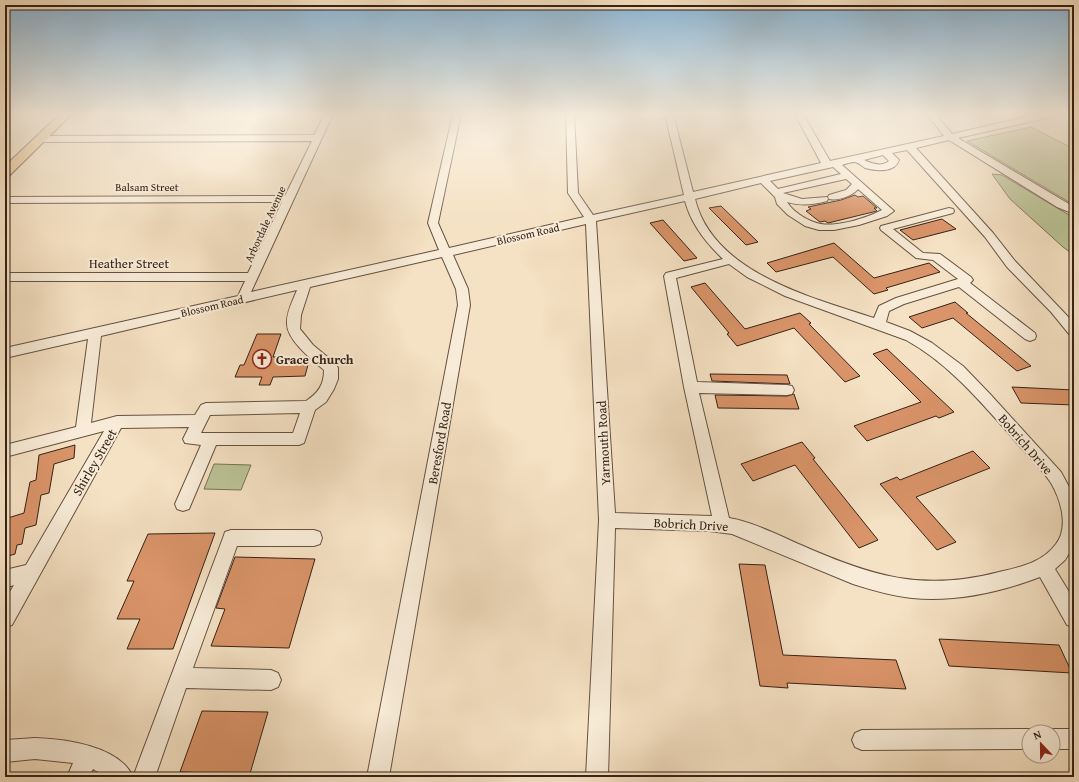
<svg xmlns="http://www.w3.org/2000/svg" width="1079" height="782" font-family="'Gentium Book Plus',serif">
<rect width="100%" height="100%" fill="#f5e1c3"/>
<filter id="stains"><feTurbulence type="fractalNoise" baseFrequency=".005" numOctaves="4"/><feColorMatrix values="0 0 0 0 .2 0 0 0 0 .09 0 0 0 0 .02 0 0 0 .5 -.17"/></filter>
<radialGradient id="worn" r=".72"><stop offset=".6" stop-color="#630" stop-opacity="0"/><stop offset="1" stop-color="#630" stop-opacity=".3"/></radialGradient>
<path fill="#bac395" stroke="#787256" d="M1031,127L1074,149V205L967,141Z
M992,174L1002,175L1074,218V255L1063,247L1010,199Z
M214,464L251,465L241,490L204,489Z"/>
<path fill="#da9469" stroke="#352216" d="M855,195L858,197L863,196L877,208H874L877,211L828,223L825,221L820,222L806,211L811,209L808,207L841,200Z
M721,206L758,242L746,245L709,208Z
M942,219L956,229L913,240L900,230Z
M663,220L697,258L684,261L650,223Z
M834,243L874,278L929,263L940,272L886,288L888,290L874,294L833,257L776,272L767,263Z
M705,283L745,329L800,313L811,323L809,324L860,376L845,382L794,328L737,346L727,334L729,333L691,287Z
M955,302L968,313H966L1031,366L1017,371L953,318L922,328L909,317Z
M257,334H281L273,357H278L277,362L309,361L305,376L273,377L270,385H259L262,377H235L240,365H244Z
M887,349L954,412L939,418L936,416L867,441L854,426L921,402L873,354Z
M710,374L787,375L790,384L712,381Z
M1012,387L1074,390V405L1021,403Z
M794,394L799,409L718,408L715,395L787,396Z
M802,442L815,458L813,459L878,540L859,548L795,465L753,481L741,464Z
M75,445L74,458L54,464L49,493L41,495L36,525L25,528L22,544L17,545L15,554L5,557V535L8,518L24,513L30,482L36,480L39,455Z
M973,451L990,468L916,497L956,542L937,550L880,484L897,477L900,480Z
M215,533L173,649H127L140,619H117L134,581H127L148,534Z
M235,557L315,559L289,648L211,646L225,609L216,608Z
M739,564L765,565L783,655L896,660L906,689L787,683L788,688L760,686Z
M939,639L1059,645L1072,673L949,666Z
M202,711L268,712L249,777H211L212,773L180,772Z"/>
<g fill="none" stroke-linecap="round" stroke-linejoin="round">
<defs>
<path id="minor" d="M325,114H333L251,292L439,250L428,223L453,114H461L438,223L449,248L584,217L568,193L566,114H574L578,193L593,215L684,195L665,114H673L693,192L821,163L795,114H803L830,161L944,136L927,114H936L952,134L1039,114H1055L1051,117L958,138L1074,207V214L1057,207L949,140L916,148L993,233L1015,261L1074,323V336L1069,334L1051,312L1007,267L985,237L907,150L892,153L899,160C895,173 876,171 865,168C862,166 858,162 854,162C851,162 845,164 842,165L894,211L887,216L859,225L834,230H819L805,226L788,215L777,204L775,197L761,183L695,199C713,273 811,297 874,318L879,306L896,298L958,279L933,260L916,258L881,230L880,228L881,226L949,208L953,209L954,211L953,213L893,229L923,253L940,254L971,277L973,280L970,283L1035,333L1036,336L1035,339L1030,341L1025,339L959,287L904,304L889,311L886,322L910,331L932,343L963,366L990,394L1061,472L1074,496V545L1065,560L1055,569L1074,600V627L1067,625L1040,577C1001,592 955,602 912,598C892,596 872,590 853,584L732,534L709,531L615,528L608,777H586L599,520L586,224L453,255L468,289L470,305L389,777H367L458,305L456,289L442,257L310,287L301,315L300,329L313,345L336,364L338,368V379L334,389L326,402L315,410L304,443L299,445H216L189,509L183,511L177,509L175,504L201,445L185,443L183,439L189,427L121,428L12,625L5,627V600L14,585L5,588V570L26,565L104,431L5,457V445L76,427L88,339L5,358V348L238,296L245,281H5V273H248L282,202L5,203V197L285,196L312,141L41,142L36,139L41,136L314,135ZM883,155L889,161C882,167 872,164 864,160ZM833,167L841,174L778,189L770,181ZM846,179L852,184L846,190L829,195L828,197L829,199C838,201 852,196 858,189L882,210C867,218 837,227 821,224C809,222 793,212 787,202C801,206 813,205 827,201L828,199L827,197L802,199L783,193ZM685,201C691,224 706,243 723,259L666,273L664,276L684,387L712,516L615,513L596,221ZM729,264L747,277L785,296L906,340C949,364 979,400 1011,436C1024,452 1040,466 1051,483C1061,500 1069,527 1056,544C1042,563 1020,567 999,572C922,592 871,576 801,545C781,536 750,521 729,518L699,393L787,395L792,394L794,390L792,386L787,385L697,382L676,278ZM297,290C293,300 286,313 287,324C287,340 312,360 324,370C324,385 318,393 306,401L206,403L201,405L195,415L117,416L91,423L101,336ZM300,413L293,433H201L210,415Z
M231,530H314L320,532L322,538L320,544L314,546H237L193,668L271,670L278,673L281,680L278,687L271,690L186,688L155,777H133L223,538L225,532Z
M1029,729L1036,732H1029V749L862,750L855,747L852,740L855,733L862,730Z
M1053,729H1074V749H1053V732H1046Z
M35,738C65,739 120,746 133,777H106L93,769L89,777H67L73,763L35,759L5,762V740Z"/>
<path id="major" d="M60,114H72L9,176L5,177V166Z"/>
</defs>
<use href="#minor" stroke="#655241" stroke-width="2"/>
<use href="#major" stroke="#352216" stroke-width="2"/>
<use href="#minor" fill="#f8ecd8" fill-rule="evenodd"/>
<use href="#major" fill="#eac082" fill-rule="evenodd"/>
</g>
<linearGradient id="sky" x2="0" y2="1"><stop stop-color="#8cb7d7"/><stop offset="0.51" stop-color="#faf2e4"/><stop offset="1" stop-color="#faf2e4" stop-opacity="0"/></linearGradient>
<rect width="1079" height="224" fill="url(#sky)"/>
<defs>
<symbol id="church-ring" viewBox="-11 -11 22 22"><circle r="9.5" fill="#f8ecd8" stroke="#8f2418" stroke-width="1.5"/><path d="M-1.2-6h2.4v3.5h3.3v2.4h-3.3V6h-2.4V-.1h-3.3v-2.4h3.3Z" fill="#8f2418"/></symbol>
</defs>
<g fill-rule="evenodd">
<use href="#church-ring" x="251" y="348" width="22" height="22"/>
</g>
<g text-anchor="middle" stroke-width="4" stroke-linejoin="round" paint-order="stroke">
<g font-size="11" fill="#352216" stroke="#f8ecd8">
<text x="147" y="191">Balsam Street</text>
<text transform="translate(265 224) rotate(-65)" y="4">Arbordale Avenue</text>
<text transform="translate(528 234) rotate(-13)" y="4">Blossom Road</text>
<text transform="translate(212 306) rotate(-13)" y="4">Blossom Road</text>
</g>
<g font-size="13" fill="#352216" stroke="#f8ecd8">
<text x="129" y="268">Heather Street</text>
<text transform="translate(439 443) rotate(-80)" y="5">Beresford Road</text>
<text transform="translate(603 443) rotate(-93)" y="5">Yarmouth Road</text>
<text transform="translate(1026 444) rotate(49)" y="5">Bobrich Drive</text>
<text transform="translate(94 462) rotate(-60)" y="5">Shirley Street</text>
<text transform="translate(691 524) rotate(3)" y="5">Bobrich Drive</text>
</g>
<g font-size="13" font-weight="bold" fill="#352216" stroke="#f8ecd8" text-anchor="start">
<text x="276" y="364">Grace Church</text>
</g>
</g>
<rect width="1079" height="782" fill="none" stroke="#f5e1c3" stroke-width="20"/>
<rect x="6" y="6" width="1067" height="770" fill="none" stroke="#352216" stroke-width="2"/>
<rect x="10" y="10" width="1059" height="762" fill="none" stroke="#352216"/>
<g transform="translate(1041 744) rotate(338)"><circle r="19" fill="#f8ecd8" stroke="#aa9b8a"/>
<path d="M0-3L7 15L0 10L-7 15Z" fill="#8f2418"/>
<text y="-6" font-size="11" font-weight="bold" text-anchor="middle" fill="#352216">N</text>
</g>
<rect width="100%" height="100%" filter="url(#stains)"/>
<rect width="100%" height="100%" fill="url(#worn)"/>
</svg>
